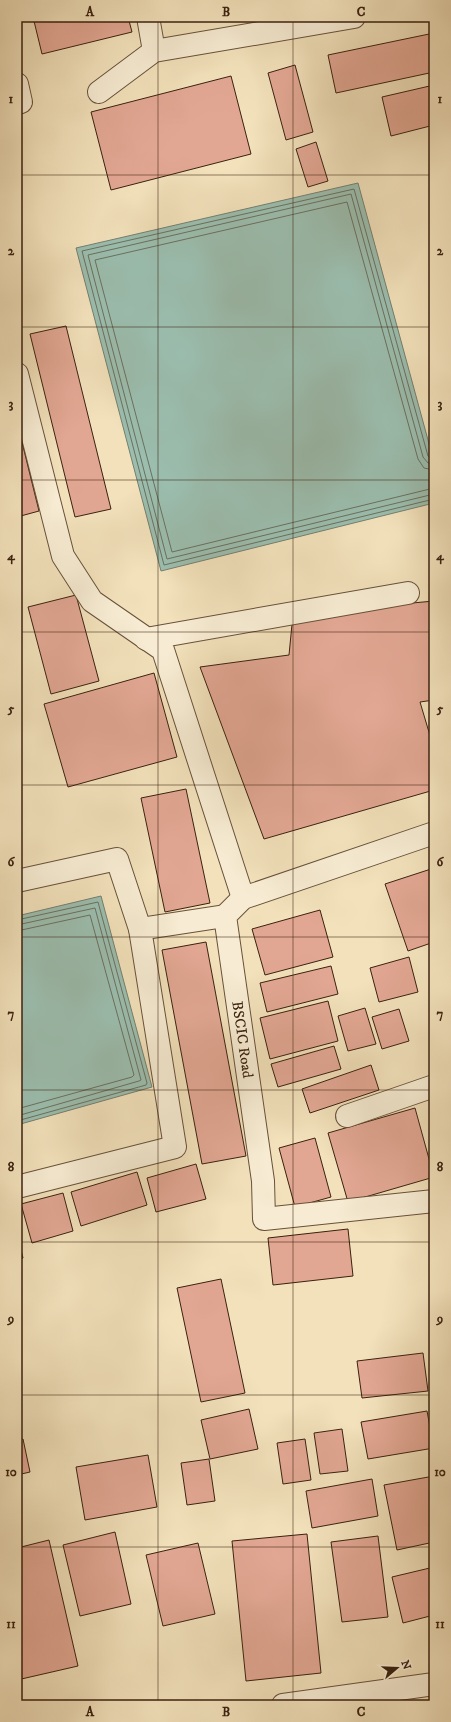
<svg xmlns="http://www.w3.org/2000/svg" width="451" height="1722" font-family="'IM FELL DW Pica',serif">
<rect width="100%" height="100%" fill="#f2e1bb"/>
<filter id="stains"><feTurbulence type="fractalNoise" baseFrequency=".005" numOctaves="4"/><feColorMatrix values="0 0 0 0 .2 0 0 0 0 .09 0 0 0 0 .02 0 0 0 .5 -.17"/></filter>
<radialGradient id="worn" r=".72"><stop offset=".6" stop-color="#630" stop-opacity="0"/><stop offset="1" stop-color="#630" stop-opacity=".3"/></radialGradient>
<path fill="#9bbeaf" stroke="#747f6f" d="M358,183L434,462V503L161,571L76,248Z
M101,896L152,1087L17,1125V916Z"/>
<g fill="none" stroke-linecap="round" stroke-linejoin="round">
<path stroke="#6a705f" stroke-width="1" d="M434,459L430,458L428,456L354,189L82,251L164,565L434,499
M434,464L428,463L423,457L351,194L88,255L167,559L434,494
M434,470L424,468L418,459L347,202L95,260L172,552L434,488
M17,920L98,902L147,1083L146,1085L17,1121
M17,925L95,908L141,1080L139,1081L17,1116
M17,931L90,915L134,1075L132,1077L17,1109"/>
</g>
<path fill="#e2a793" stroke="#3a210f" d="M33,17H128L132,32L42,54Z
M434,33V72L336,93L328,55Z
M295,65L313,132L286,140L268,73Z
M231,76L251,154L111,190L91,112Z
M434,85V125L391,136L382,97Z
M316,142L328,181L308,187L296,149Z
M66,326L111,509L75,517L30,334Z
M17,422L39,511L17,517Z
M76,595L99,681L51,694L28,607Z
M434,601V700L420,702L434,749V790L264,839L200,667L289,655L293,614Z
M154,673L177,757L68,787L44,704Z
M186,789L210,903L165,912L141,798Z
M434,868V942L408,951L385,884Z
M320,910L333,957L265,975L252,929Z
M206,942L246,1156L202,1164L162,950Z
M409,957L418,992L379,1002L370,968Z
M331,966L338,994L267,1012L260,983Z
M328,1001L338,1041L270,1059L260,1018Z
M365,1008L376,1044L348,1051L338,1016Z
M399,1009L409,1041L382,1049L372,1017Z
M334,1046L341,1069L278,1087L271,1064Z
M371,1065L379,1090L310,1113L302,1089Z
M415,1108L434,1177L348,1202L328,1133Z
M315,1138L331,1197L295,1207L279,1148Z
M196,1164L206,1199L156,1212L147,1178Z
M137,1172L147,1205L81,1226L71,1192Z
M63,1193L73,1231L32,1243L21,1204Z
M348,1229L353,1276L273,1285L268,1238Z
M17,1234L23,1258L17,1260Z
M221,1279L245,1393L201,1402L177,1288Z
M423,1353L428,1391L362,1398L357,1361Z
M249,1409L258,1449L210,1459L201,1420Z
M427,1411L434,1448L368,1459L361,1422Z
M342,1429L348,1471L320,1474L314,1433Z
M23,1439L30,1472L17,1475V1440Z
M305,1439L311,1480L283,1484L277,1443Z
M148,1455L157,1507L85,1520L76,1467Z
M209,1459L215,1501L187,1505L181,1463Z
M434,1476V1542L397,1550L384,1485Z
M372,1479L378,1516L312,1528L306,1491Z
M115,1532L131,1604L80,1616L63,1545Z
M307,1534L321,1673L246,1681L232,1541Z
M378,1536L388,1617L342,1622L331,1542Z
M49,1540L78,1666L17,1680V1548Z
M198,1543L215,1614L163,1626L146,1555Z
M434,1567V1615L403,1623L392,1577Z"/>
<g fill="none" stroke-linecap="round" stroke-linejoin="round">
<defs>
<g id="minor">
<path d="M148,17L154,51"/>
<path d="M17,84L21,102L17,103"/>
<path d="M99,92L154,51L354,17"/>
<path d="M17,374L63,556L92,601L163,650L243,898"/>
<path d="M146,639L408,593"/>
<path id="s1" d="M434,833L243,898L225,916L263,1181L264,1219L434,1201"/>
<path d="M17,881L117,859L140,929"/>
<path d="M347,1116L434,1086"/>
<path d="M17,1187L175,1147L140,929L225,916"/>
<path d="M283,1705L434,1684"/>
</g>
</defs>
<use href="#minor" stroke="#68513a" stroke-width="24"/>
<use href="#minor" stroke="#f7ecd3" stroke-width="22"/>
</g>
<path fill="none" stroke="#3a210f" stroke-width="1" stroke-opacity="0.55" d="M158,17V1705M293,17V1705M17,175H434M17,327H434M17,480H434M17,632H434M17,785H434M17,937H434M17,1090H434M17,1242H434M17,1395H434M17,1547H434"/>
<g text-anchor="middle" stroke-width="3" stroke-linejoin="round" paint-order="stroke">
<g font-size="15" fill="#3a210f" stroke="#f7ecd3">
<text dy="5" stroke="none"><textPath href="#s1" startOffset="352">BSCIC Road</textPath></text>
</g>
</g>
<rect width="451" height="1722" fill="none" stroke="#f2e1bb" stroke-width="44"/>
<g transform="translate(397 1668) rotate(71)" stroke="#f7ecd3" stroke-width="3" paint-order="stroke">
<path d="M0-3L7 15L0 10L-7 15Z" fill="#3a210f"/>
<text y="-6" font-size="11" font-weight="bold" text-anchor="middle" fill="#3a210f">N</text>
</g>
<rect x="22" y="22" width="407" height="1678" fill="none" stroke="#3a210f" stroke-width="1.5"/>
<g font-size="13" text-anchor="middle" font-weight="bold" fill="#3a210f">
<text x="90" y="16">A</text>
<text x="226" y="16">B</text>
<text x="361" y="16">C</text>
<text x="11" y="103">1</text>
<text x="440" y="103">1</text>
<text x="11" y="255">2</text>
<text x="440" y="255">2</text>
<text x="11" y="408">3</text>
<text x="440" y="408">3</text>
<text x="11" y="560">4</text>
<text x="440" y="560">4</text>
<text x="11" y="713">5</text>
<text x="440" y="713">5</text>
<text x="11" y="866">6</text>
<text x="440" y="866">6</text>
<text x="11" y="1018">7</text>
<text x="440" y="1018">7</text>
<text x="11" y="1171">8</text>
<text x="440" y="1171">8</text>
<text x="11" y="1323">9</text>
<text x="440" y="1323">9</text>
<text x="11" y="1476">10</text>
<text x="440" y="1476">10</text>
<text x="11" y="1628">11</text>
<text x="440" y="1628">11</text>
<text x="90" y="1716">A</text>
<text x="226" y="1716">B</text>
<text x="361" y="1716">C</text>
</g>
<rect width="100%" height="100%" filter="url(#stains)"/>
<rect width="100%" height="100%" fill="url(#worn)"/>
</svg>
